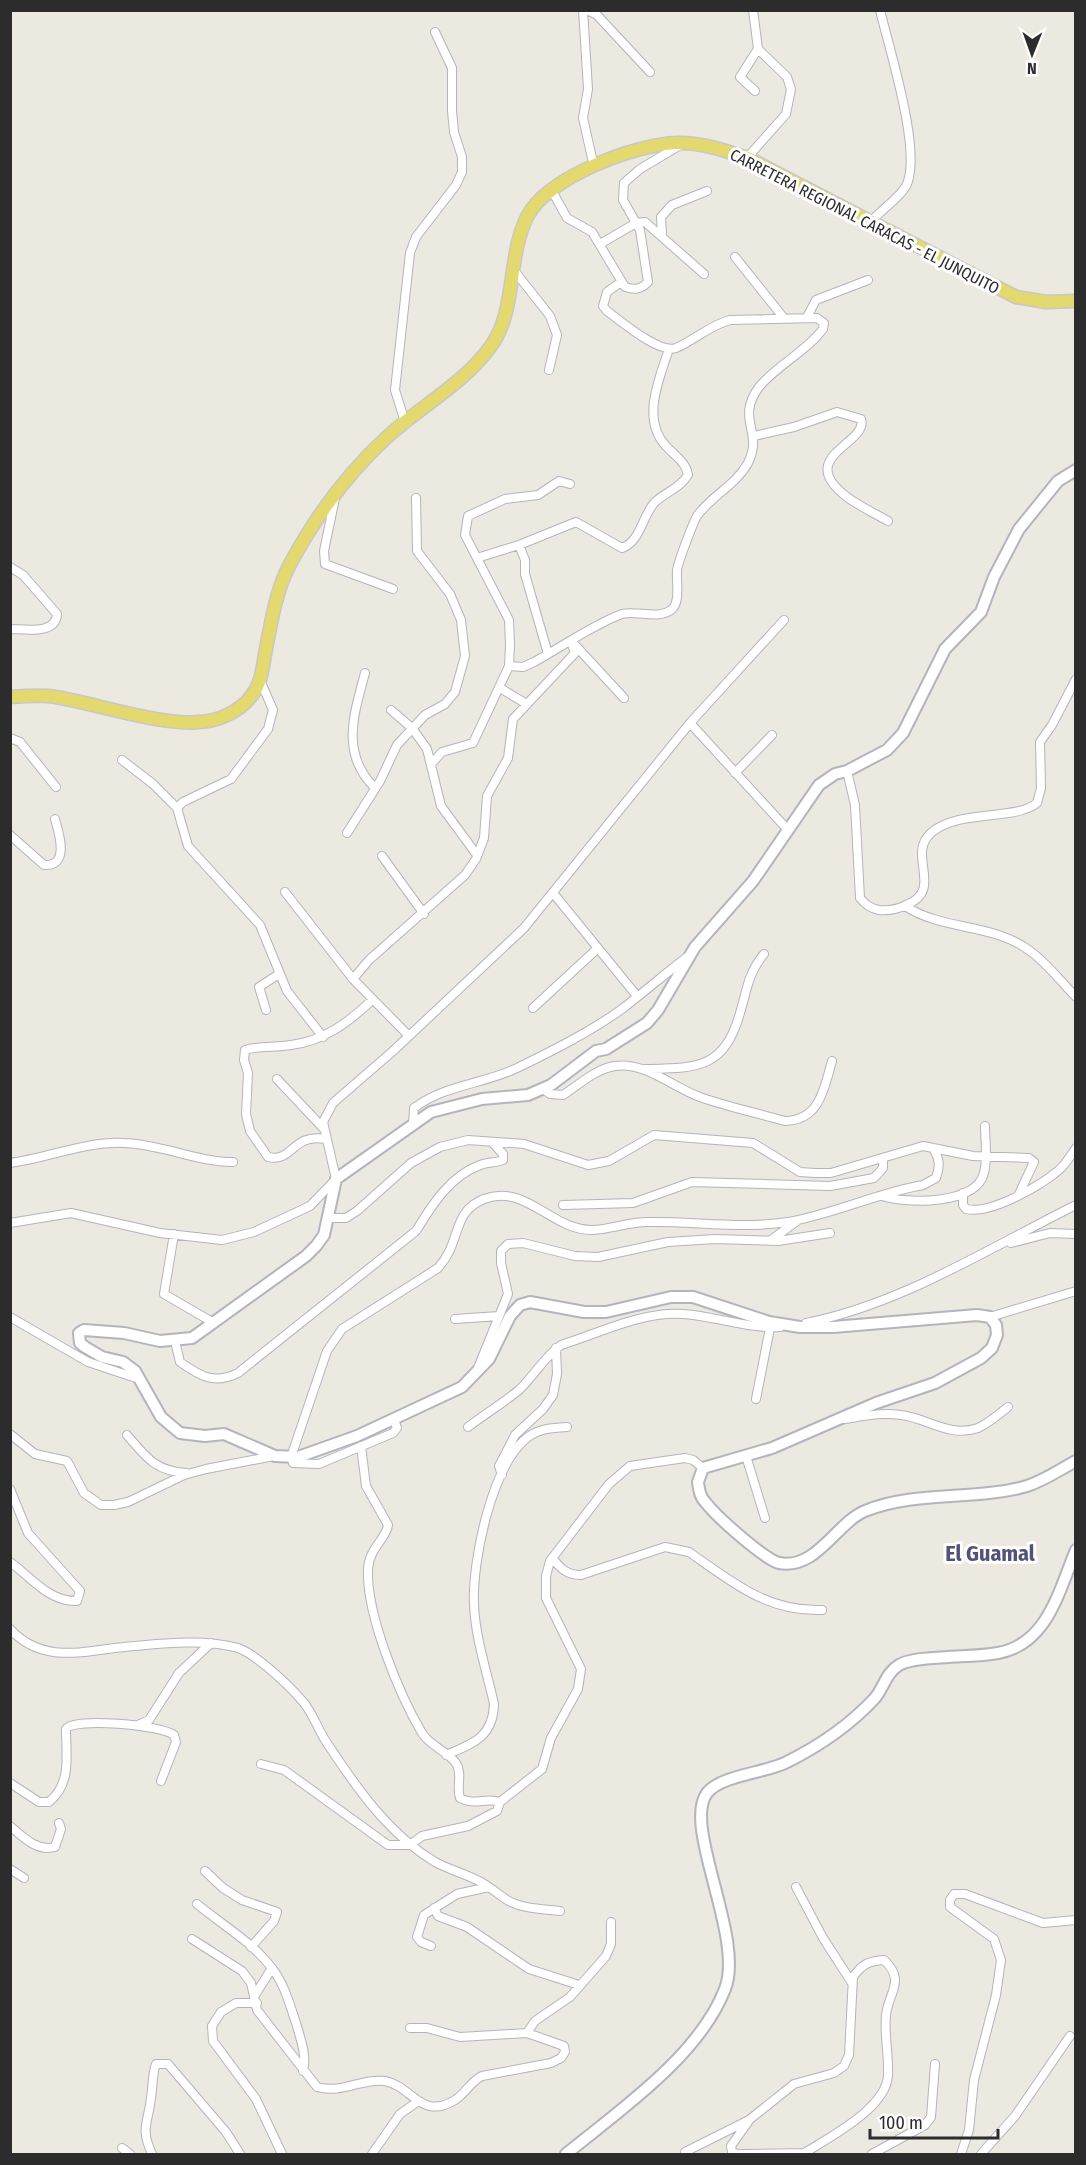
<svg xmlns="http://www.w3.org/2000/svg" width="1086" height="2165" font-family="'Fira Sans Condensed',sans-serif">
<rect width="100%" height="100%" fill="#ece9e0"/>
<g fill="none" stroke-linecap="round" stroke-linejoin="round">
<defs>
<path id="street" d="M583,10L588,89L583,118L594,167
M587,10L597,15L650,72
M755,91L740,77L758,49
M747,158L786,114L791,89L787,77L758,49L753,10
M552,191L567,218L592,232L625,287C635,290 640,290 648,282L640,230L623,200L624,183L640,169L682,144
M871,222C881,209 898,200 906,186C923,154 889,48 880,10
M662,234L661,217L672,205L707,191
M600,244L636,223L645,222L704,274
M735,257L783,317
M513,269L550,316L557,335L549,370
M807,317L816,300L868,280
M405,422L395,390L410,253L416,237L456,185L462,172V157L454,132L452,111V68L435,32
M754,436L794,427L837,412L861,419C869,444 793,456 847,497C859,506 874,513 888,521
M335,498L324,551L325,564L393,589
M519,545L525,560V574L548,654
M477,558L519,545L576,522L622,548C641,541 642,516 655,502C666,492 680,488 688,475C686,462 675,456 666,446C641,420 659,379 669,349
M10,567L23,575L57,614C56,635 25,629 10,629
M574,644L624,698
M509,666L523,667L534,662C558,649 598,622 622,614C637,610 657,620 671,610C681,603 676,581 677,571C677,564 694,521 697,516C711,496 736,485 748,463C764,431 735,420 759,387C777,365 806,352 823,329L824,323L817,318L730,320C710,325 695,340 676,348C659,354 621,321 607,311L603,306L607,292L621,282
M365,673C354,714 340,754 375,788
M500,688L525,703
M391,710L412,728L427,749L441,806L477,855
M690,723L787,829
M10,738L20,742L56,787
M122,760L153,784L177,808L188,846L260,925L287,991L323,1037
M432,763L442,752L473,743L509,666L510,644L509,620L465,535L468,516L505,499L538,495L559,481L570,484
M847,771L855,805L860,898C866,905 870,908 879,910C888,911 898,909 906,905C945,890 906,855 931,833C958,809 1015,821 1037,803L1041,788L1040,742L1052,725L1076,679
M735,773L772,735
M177,808L183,802L231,779L268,729L273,710L260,680
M347,833L380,781L397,745L425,715L445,704L455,692L465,656L461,620L450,594L417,551L416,498
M10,835L44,865C70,867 59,833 55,819
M382,856L424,914
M285,892L353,979L408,1035
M553,893L637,996
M905,906C943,931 994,923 1030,951C1047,963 1061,982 1076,997
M353,979L369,960L465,875L476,859L484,838L487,796L508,758L513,719L575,653L571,641
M533,1008L598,948
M266,1010L259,987L279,974
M644,1069C696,1068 724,1070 740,1013C747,990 748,973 764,954
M277,1079L324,1129
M543,1089L550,1094L563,1095C579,1085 595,1069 615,1066C644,1061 674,1088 700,1097C728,1107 757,1113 785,1121C820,1120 824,1089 832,1061
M413,1124L414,1108C444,1085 484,1084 517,1068C552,1051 590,1032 622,1009C644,992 665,974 687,957
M325,1139C292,1133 293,1163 268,1157L250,1131L246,1114L248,1073L244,1060L245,1050C261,1045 275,1048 291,1045C324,1041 349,1022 372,1000
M10,1163C49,1158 85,1141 124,1143C161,1144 197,1162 233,1162
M963,1193V1205L966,1209C990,1215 1040,1186 1059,1170C1066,1164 1071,1155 1076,1148
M882,1196C907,1204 976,1205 984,1173C988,1159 985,1140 985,1126
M563,1205L633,1203L692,1182L830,1186L874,1178L883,1168V1158
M329,1218H346L357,1211L411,1163L440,1147L468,1140L524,1144L588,1165L609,1161L654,1135L753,1143L800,1172L815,1173H831L923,1146L973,1156L1029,1158L1034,1162L1019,1194
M10,1223L71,1213L160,1233L222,1240L254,1232L310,1206L336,1179L323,1122L333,1103L393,1051L524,928L690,723L784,620
M174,1234L164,1294L214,1323
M771,1240L797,1221
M1011,1243L1050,1233L1076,1234
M10,1317L88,1362L139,1379
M990,1317L1076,1291
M455,1319L499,1316
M806,1323C902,1304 989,1248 1076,1205
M175,1341L180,1362C200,1376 214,1385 238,1373L416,1231C432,1205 450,1176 480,1165C488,1162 496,1163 503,1160V1154L492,1142
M478,1368L508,1294L501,1263V1251L508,1244L523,1243L575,1256L598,1257L668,1242L715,1239L778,1241L830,1233
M756,1399L770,1328
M394,1419L397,1428L393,1433L319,1464L293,1463L291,1457L327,1351L342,1329L438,1268C462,1242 451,1212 484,1199C526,1183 552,1231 593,1230C611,1229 629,1222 647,1222C693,1221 742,1229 788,1222C834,1214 877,1193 923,1185L936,1178C940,1166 940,1159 933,1148
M845,1419C864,1416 882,1412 901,1415C927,1418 950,1438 978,1428C988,1424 999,1414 1008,1407
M468,1427C485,1414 503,1403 519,1390C534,1376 545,1356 561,1345C599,1333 643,1311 683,1314C715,1316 748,1329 780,1327
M10,1434L35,1454L67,1461L84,1493L101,1505H114L128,1502L184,1475L206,1469L274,1456
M127,1435C146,1457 155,1471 186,1473
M361,1446L366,1486L388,1525C387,1538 369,1548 368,1569C366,1614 399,1694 422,1733C430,1746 447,1751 456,1763C463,1774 456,1787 460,1798C474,1806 486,1797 500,1802
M746,1456L765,1518
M502,1475L499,1466L515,1435L543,1409L553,1395L557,1374L556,1348
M10,1489L28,1533L80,1591L77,1601C49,1602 31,1577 10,1562
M552,1558C561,1569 567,1575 581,1575L665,1547L689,1552C732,1582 767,1612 822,1610
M10,1629C45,1667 90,1649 134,1646C167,1643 206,1639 238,1648C256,1654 291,1687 304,1703C314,1715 319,1733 329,1746C358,1790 389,1834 435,1862C450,1870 466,1874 481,1882C490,1887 498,1894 507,1900C522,1909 543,1909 560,1911
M138,1725L149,1720L179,1673L211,1643
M446,1755C474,1743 493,1737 494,1704C487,1672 475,1637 474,1604C472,1561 492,1464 528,1437C540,1428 553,1428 567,1427
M261,1764L284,1770L388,1845H410L422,1836L468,1826L497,1811L500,1802L542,1769L551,1738L578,1689L581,1669L546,1598V1576L550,1561L609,1484L630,1466L685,1458L693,1460L703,1468
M10,1783L39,1802H49C72,1783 66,1756 66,1729C74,1717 161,1725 174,1735L176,1742L161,1781
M10,1826C23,1837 37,1852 55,1847L61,1829L59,1823
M10,1869L24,1878
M205,1871L223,1888L242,1900L277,1912L274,1921L251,1947
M796,1887L823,1938L852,1983
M197,1904C221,1924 252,1942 271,1967C285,1984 290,2006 297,2026C301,2041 307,2056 303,2071
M434,1908L438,1916L467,1927L529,1969L579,1985
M192,1939L242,1971L251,1983L257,2010L317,2087C343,2094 361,2078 385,2081C412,2086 421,2121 455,2100C466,2093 470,2082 482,2076L551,2063L561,2058L565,2052L564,2046L527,2033L460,2037L427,2028H410
M431,1946L421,1942L417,1937L424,1915L457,1894L489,1887
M255,1995L272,1968
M257,2003H236L221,2012L212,2026L213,2041L256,2099L282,2154
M527,2033L535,2021L570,1997L606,1956L611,1944V1922
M122,2148L130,2154
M685,2152L749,2120L794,2084L834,2073L844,2066L849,2055L853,1977C862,1964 869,1961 884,1960C906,1981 889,1991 886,2015C884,2035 889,2055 888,2075C887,2108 828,2138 803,2154
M152,2154C140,2128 148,2124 151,2098C153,2086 152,2074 156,2064H168L226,2132L240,2154
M372,2154L400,2114L417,2102
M738,2154L732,2152L731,2146L748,2122
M742,2154L806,2153
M872,2154L925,2125L931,2117L935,2064
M961,2154L969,2130L974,2080L996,1995L1001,1960L994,1939L950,1907V1900L954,1894H965L1043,1923L1076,1920
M981,2154L1015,2116L1070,2036"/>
<path id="secondary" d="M1076,470L1058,481L1019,529L994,577L981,612L945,649L903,733L887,750L847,771L835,774L819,785L753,881L695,947L658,1010L647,1023L606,1049L596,1051L551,1085L528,1095L482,1099L431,1112L336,1179L324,1235L316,1246L306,1256L192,1338L160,1341L124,1333L84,1330L79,1333L80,1343L85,1347L102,1357L123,1362L135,1371L161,1417L180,1433L205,1436L224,1434L275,1456L298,1457L357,1436L462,1387L489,1359L510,1316L520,1305L530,1302L584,1312H606L671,1297H693L769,1322L800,1327H833L977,1315L990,1317L996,1325L997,1335L992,1348L981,1358L935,1383L876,1403L772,1448L703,1468L698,1482C699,1490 700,1497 706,1503C717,1517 764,1559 779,1563C817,1570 836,1523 865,1511C916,1490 975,1501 1027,1486C1045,1480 1059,1470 1076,1461
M566,2154C620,2110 699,2056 725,1989C745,1938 682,1826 707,1793C721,1775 766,1773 787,1762C819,1746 851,1724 875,1698C884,1687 886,1673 899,1665C911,1658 934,1658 948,1657C964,1656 982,1656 998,1653C1048,1644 1059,1590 1076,1550"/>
<path id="primary" d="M10,697C23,696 35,695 48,696C96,701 185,738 227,715C236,711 246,704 252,695C262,683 263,664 266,649C271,623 276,591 289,566C314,519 346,475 386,438C419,407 464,384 491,346C517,310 507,257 527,217C546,178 635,144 677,143C701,142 727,151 750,159L1016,297L1046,302L1076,301"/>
</defs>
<use href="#street" stroke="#b3b4be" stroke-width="10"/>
<use href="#secondary" stroke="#b3b4be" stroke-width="14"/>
<use href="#primary" stroke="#c8c8c8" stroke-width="15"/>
<use href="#street" stroke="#fff" stroke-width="8"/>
<use href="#secondary" stroke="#fff" stroke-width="10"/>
<use href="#primary" stroke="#e3d96e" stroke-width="12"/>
</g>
<g text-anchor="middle" stroke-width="6" stroke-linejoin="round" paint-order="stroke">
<g font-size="16" fill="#2c2c2c" stroke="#fff">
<text transform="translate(865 221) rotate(27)" y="6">CARRETERA REGIONAL CARACAS - EL JUNQUITO</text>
</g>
<g font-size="22" font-weight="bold" fill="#515279" stroke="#fff">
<text x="990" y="1561">El Guamal</text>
</g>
</g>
<rect width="1086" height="2165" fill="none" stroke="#2c2c2c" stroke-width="24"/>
<g transform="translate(1032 54) rotate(181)" stroke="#ffffff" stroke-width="4.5" paint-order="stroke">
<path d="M0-4.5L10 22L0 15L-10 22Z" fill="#2c2c2c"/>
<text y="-9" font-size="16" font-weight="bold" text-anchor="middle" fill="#2c2c2c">N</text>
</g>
<path d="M870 2129v9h128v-9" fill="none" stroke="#2c2c2c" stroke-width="3"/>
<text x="879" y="2129" font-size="18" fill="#2c2c2c" stroke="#ffffff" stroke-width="4.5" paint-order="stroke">100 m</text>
</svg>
